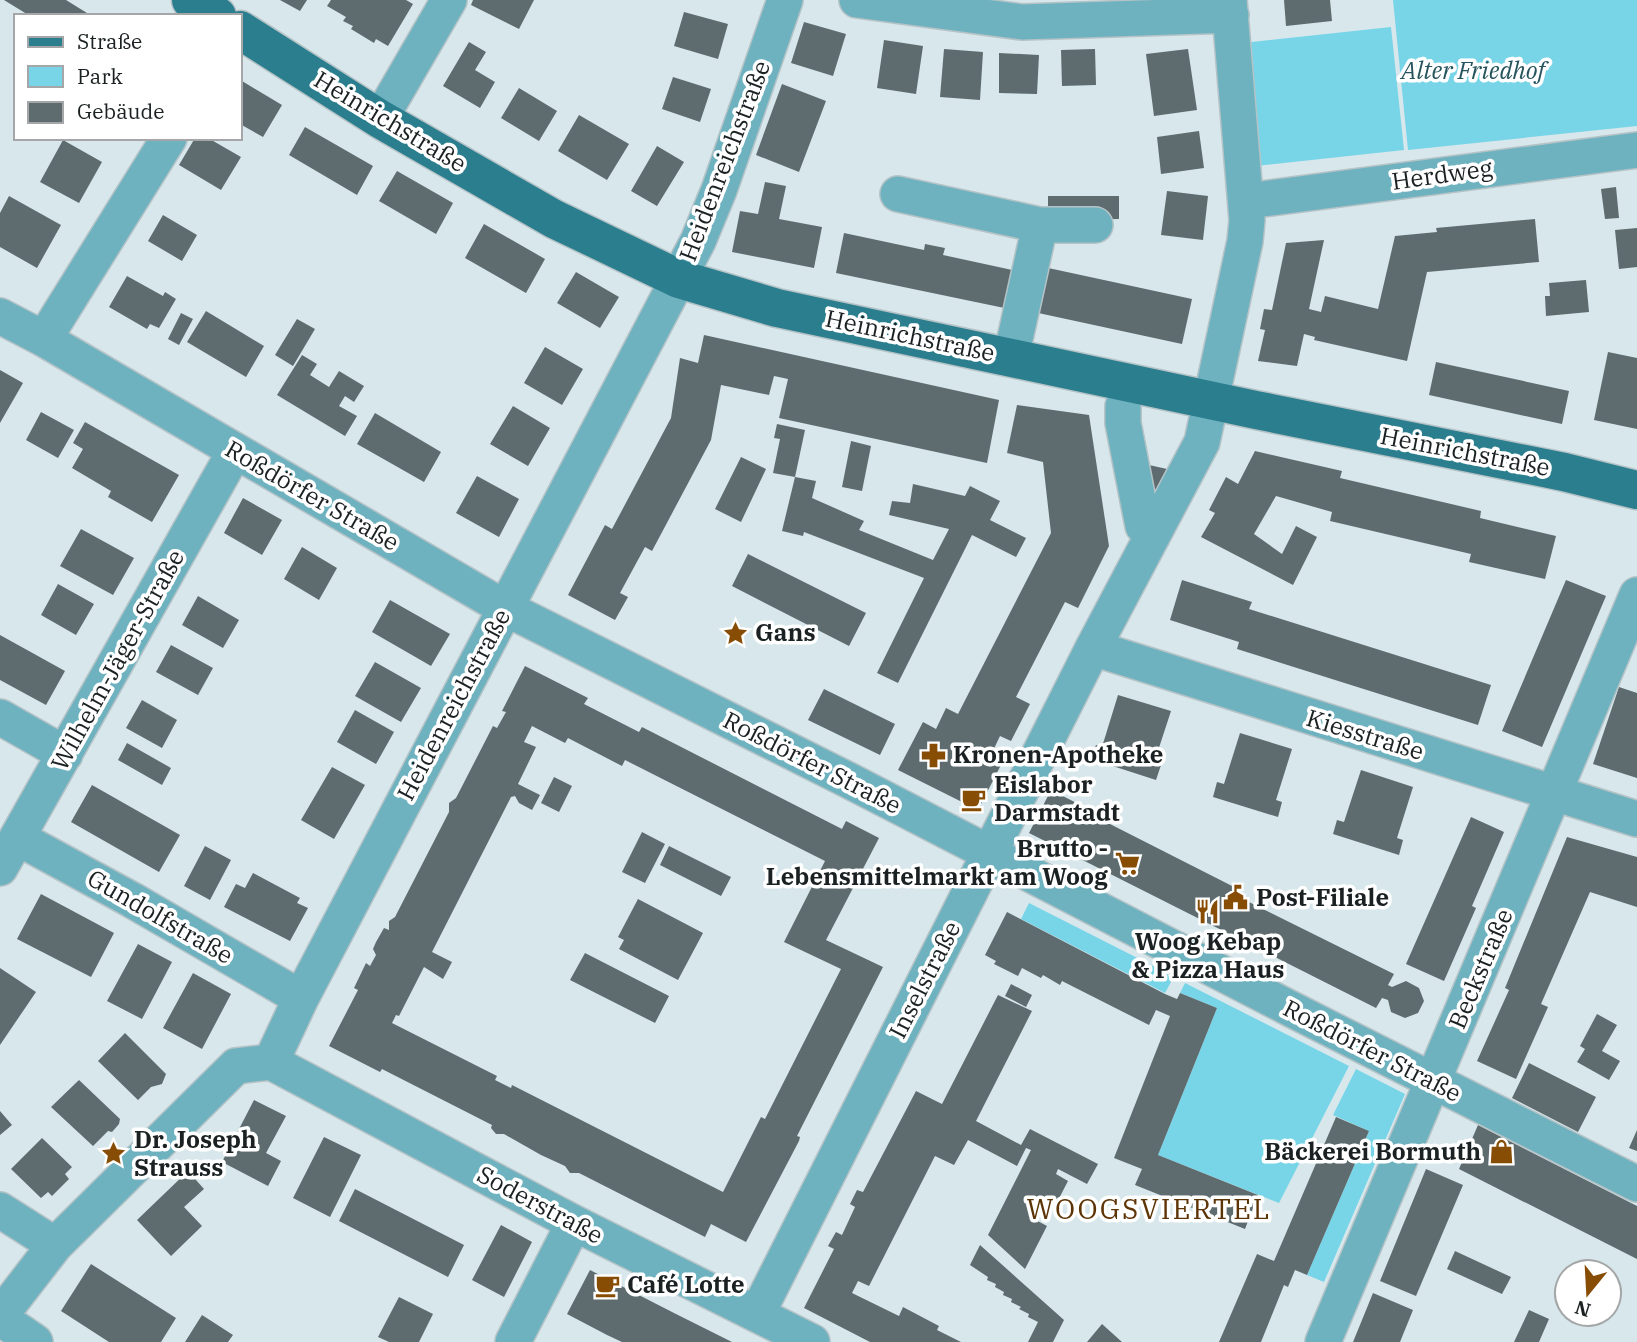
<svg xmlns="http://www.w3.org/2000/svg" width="1637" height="1342" font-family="'IBM Plex Serif',serif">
<rect width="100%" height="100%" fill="#d7e7eb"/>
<path fill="#78d5e8" d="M1393,0H1637V126L1408,150Z
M1391,27L1404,150L1256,166L1243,43Z
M1029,903L1167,973L1171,982L1165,993L1021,919Z
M1185,983L1349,1066L1279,1203L1158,1155L1217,1008L1180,993Z
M1356,1069L1405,1094L1324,1282L1307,1275L1369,1131L1333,1115Z"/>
<path fill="#5e6c6f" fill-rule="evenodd" d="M4,0H66L87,13L86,16H30Z
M280,0H307L300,11Z
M331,0H406L413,4L388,46L376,39L374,43L351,29L353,26L343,21L346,17L327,6Z
M473,0H534L519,29L471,5Z
M1284,0H1330L1332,21L1286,26Z
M684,12L728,24L718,59L674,46Z
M804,22L846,34L833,76L791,63Z
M884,40L923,46L916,94L877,88Z
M469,42L486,52L475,70L495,82L480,108L443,86Z
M944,49L983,52L980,100L940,97Z
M1095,49L1096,85L1062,86L1061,50Z
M1188,49L1197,110L1154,116L1146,54Z
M999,53L1039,55L1037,94L999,93Z
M673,77L711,89L700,122L662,109Z
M242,81L282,105L263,137L240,124V85Z
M782,84L826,101L799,172L756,155Z
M519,88L557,111L539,141L501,118Z
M579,115L629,144L607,180L558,151Z
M305,127L373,166L357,195L289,155Z
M1199,131L1204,168L1161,174L1157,137Z
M195,138H208L241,157L221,190L179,165Z
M63,140L102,162L79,203L40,182Z
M657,146L684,162L657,206L631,191Z
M397,171L453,203L436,234L379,201Z
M765,182L786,186L779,219L822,227L814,268L732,252L740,211L758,214Z
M1616,187L1619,218L1605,219L1601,189Z
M1167,191L1208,196L1203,240L1161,235Z
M9,196L61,225L37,268L0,247V213Z
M1048,196H1119V219L1048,220Z
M163,215L197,235L182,261L148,241Z
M1535,219L1539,262L1427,272L1407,361L1314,340L1315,337L1304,334L1297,366L1258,361L1265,330L1260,329L1264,309L1272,310L1286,243L1324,240L1309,309L1321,312L1325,296L1378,309L1395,236L1437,232L1436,228Z
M484,224L545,259L526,293L465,258Z
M1637,228V267L1619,269L1615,230Z
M844,233L924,250L925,244L945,248L943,255L1022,272L1014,310L836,273Z
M1039,266L1192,299L1182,344L1029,311Z
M576,272L619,297L600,328L557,303Z
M127,276L163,296L165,292L176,299L159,328L150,324L147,329L109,307Z
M1586,280L1589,312L1546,316L1545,296H1550L1549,283Z
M206,311L264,346L246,377L187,342Z
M181,313L193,319L179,345L168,339Z
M297,319L315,329L293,366L275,355Z
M704,335L999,400L987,463L779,418L788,379L774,376L769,395L721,385L711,440L652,551L645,547L620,593L628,597L615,620L568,595L605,525L612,529L671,418L680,358L698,363Z
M545,347L583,369L562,405L524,383Z
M1608,352L1637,358V429L1594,420Z
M302,355L317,364L310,375L329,387L339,371L364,386L354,402L345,396L339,406L357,416L345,436L277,395Z
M1436,362L1569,391L1562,424L1429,395Z
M0,370L23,383L0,423Z
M1017,405L1089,415L1109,546L1078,608L1065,602L1016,697L1030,704L1011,741L1000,736L990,757L1002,763L978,810L898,770L923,722L936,729L946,708L958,714L1051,533L1043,462L1007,453Z
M513,406L550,428L528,466L490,444Z
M41,412L74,430L58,458L26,440Z
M375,413L441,452L424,482L357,444Z
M85,422L179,475L152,522L108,497L111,491L72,468L83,449L73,443Z
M777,424L805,430L795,477L773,473L780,439L774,438Z
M851,441L871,446L862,491L842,487Z
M1255,451L1342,471L1340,478L1481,511L1480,518L1556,536L1545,579L1469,562L1471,554L1330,521L1332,512L1276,496L1254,534L1282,554L1296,526L1317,537L1293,585L1201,537L1215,513L1209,510L1226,477L1238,484Z
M741,457L766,469L741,522L715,509Z
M1149,465L1167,469L1159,490L1149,488Z
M477,476L519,499L499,537L456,513Z
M795,477L816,481L812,498L864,521L859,530L933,560L949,529L889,515L892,501L910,503L913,484L965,496L970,486L1000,501L990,520L1026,538L1016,557L972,535L898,683L877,673L924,578L804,532L803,536L782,531Z
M243,498L282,520L262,555L224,533Z
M81,529L134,558L113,595L60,566Z
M302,547L337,568L319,600L284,579Z
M748,554L866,613L849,646L732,586Z
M1182,580L1252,602L1249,609L1491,685L1478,725L1237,649L1239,642L1170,620Z
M1566,580L1606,596L1542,747L1502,731Z
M58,584L94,604L76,635L41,615Z
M198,596L239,620L223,648L182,625Z
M390,600L450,634L431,666L372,632Z
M0,635L65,671L46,705L0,680Z
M171,645L213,668L198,695L156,672Z
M375,662L421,688L401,722L355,696Z
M525,666L588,698L584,704L639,732L642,727L842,829L846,821L879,838L826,940L883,967L797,1136L800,1137L799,1141L746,1242L711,1224L705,1237L579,1173H570L565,1166L541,1155L504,1134H496L491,1128L492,1125L382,1069L380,1072L329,1046L358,990L354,988L366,963L370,966L376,955L373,949L376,942L384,928L389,930V921L395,917L449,812V803L456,798L493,726L497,728L506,712L502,711ZM532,726L565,743L568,738L622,766L625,760L825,861L784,942L841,969L765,1119L761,1117L723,1192L512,1085L511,1088L495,1080L497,1076L392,1023L396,1015L399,1016L424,967L443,979L452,962L432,952L511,797L515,796L519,803L532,810L540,795L518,784L536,747L524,742Z
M1619,687L1637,693V778L1593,764Z
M824,689L895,724L880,755L808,720Z
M1118,695L1171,711L1154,763L1161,765L1156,780L1091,759L1096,745L1102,747Z
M142,700L177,720L162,748L126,728Z
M355,710L394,732L376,764L337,742Z
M1240,733L1292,749L1276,800L1282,802L1278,817L1213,797L1217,782L1224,784Z
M127,743L171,768L162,785L118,760Z
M332,767L365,785L334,839L301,820Z
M1361,770L1413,787L1397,838L1403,840L1399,855L1333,834L1337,820L1344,822Z
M554,777L572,786L559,812L541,803Z
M92,785L180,835L159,872L71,822Z
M1051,790L1108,819L1106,822L1238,889L1235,895L1394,974L1388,985L1392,987L1406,981L1419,988L1424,1001L1418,1013L1405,1018L1391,1012L1388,1000L1382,998L1376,1008L1029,833Z
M1471,817L1504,832L1472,906L1476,908L1444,981L1406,964Z
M642,832L665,844L645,883L622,872Z
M1567,837L1637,857V907L1590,892L1541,1004L1548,1007L1516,1079L1477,1061L1509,990L1505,988Z
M205,846L231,860L210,900L184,886Z
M669,846L731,877L721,896L660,865Z
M253,873L300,898L297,903L308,908L290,941L224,907L236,884L245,888Z
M41,894L114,933L91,977L17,939Z
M638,899L703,933L678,980L619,949L624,940L618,937Z
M1007,912L1165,994L1177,999L1180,993L1217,1008L1158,1155L1258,1195L1245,1229L1135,1185L1142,1169L1114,1158L1170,1016L1156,1010L1149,1025L1062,981L1060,985L1043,975L1041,978L1022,968L1018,976L994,964L996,961L985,955Z
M138,944L172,962L142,1019L107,1001Z
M585,953L669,996L655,1023L570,980Z
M0,968L36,992L0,1045Z
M193,973L231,994L202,1049L163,1028Z
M1011,984L1032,995L1026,1007L1005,996Z
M998,995L1032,1011L976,1121L1021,1145L1030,1129L1098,1164L1087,1184L1058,1169L1056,1174L1068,1181L1053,1210L1040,1204L1032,1218L1047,1226L1025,1269L988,1235L1031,1150L1026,1148L1017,1166L968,1140L954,1165L935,1156L869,1286L858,1281L852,1293L899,1316L903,1307L939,1326L937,1330L961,1342H870L804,1308L834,1249L828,1246L836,1232L842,1235L855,1207L850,1204L857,1190L863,1192L916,1091L942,1104Z
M1597,1014L1617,1025L1602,1051L1620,1061L1609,1080L1577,1062L1585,1049L1580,1046Z
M125,1033L166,1074L162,1084L151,1087L138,1100L98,1061Z
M1529,1063L1596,1097L1578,1132L1512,1098Z
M79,1080L120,1119L119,1124L112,1132L108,1131L93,1146L51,1107Z
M254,1100L286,1116L266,1153L281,1161L268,1186L222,1162Z
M0,1111L12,1125L0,1135Z
M1336,1117L1369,1131L1307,1275L1295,1270L1288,1287L1284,1285L1261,1342H1219L1257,1254L1274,1261Z
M1478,1125L1637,1206V1259L1459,1169Z
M1637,1130V1151L1629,1148Z
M324,1137L361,1155L330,1217L293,1198Z
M42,1138L72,1167L65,1174L69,1179L52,1196L48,1192L41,1198L11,1169Z
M1426,1169L1463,1185L1416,1296L1380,1281Z
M188,1171L204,1189L184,1207L202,1226L171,1256L137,1220Z
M355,1189L464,1245L448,1277L339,1221Z
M501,1225L532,1242L504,1297L472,1280Z
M980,1245L1064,1320L1053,1342H1028L1038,1322L1028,1317L1029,1314L1019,1309L1021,1307L1011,1302L1012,1299L1003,1295L1004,1292L995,1287L996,1284L987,1280L988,1277L970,1265Z
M1455,1251L1511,1277L1502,1294L1447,1269Z
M91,1264L176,1318L161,1342H109L61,1311Z
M590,1270L674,1313L732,1342H622L607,1335L567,1314Z
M1373,1293L1413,1310L1400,1342H1353Z
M399,1297L433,1314L419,1342H389L378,1337Z
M1529,1310L1549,1319L1539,1342H1514Z
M202,1315L233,1335L228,1342H185Z
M1102,1324L1122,1342H1087Z"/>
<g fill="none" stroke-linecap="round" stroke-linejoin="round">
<defs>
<path id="minor" d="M857,0L1022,22L1231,15
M380,119L449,0
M898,194L1040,225L1011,357
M1247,201L1637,150
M1040,225H1095
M0,316L44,339L505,608L850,781L1291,1009L1637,1184
M44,339L169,138
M1123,406V423L1143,526L1153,535
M1093,648L1637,819
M0,717L65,754
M18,838L132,900L301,998
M0,868L235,451
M271,1062L574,1223L812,1342
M0,1210L55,1245
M757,1314L1093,648L1202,442L1245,241L1247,220L1229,0
M0,1316L55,1245L236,1066L271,1062L301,998L698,241L719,190L785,0
M0,1318L35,1342
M513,1342L574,1223
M1323,1342L1637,595"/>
<path id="major" d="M191,0L217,16
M240,30L380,119L554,219L679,279L777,308L1256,410L1564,472L1637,490"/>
</defs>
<use href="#minor" stroke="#b5c3c7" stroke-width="38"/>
<use href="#major" stroke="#b5c3c7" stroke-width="41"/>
<use href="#minor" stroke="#6eb2c0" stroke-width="35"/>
<use href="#major" stroke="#2b7e8e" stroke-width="38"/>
</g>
<defs>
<symbol id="sight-bare" viewBox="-9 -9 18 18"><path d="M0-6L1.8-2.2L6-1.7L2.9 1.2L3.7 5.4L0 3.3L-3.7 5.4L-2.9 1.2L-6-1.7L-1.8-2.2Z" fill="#884d05" stroke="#fff" stroke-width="2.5" paint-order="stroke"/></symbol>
<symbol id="pharmacy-bare" viewBox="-9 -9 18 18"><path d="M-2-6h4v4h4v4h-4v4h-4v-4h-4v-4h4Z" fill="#884d05" stroke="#fff" stroke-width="2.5" paint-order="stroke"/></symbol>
<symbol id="cafe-bare" viewBox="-9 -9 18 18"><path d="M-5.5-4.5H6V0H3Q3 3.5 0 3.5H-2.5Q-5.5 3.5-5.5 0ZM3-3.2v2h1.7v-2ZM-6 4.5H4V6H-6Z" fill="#884d05" stroke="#fff" stroke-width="2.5" paint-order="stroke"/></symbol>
<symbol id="supermarket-bare" viewBox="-9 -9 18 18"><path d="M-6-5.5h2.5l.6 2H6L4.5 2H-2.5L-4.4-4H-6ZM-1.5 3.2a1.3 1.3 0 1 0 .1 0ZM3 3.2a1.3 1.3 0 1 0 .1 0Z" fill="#884d05" stroke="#fff" stroke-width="2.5" paint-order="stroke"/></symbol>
<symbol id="civic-bare" viewBox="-9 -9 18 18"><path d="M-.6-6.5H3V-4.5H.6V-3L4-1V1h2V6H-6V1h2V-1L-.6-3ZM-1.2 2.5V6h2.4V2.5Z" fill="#884d05" stroke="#fff" stroke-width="2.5" paint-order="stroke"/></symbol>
<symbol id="restaurant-bare" viewBox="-9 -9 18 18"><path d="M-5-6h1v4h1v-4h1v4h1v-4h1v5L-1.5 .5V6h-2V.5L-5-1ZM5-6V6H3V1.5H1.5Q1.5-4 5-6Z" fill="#884d05" stroke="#fff" stroke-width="2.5" paint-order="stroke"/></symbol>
<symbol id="shop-bare" viewBox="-9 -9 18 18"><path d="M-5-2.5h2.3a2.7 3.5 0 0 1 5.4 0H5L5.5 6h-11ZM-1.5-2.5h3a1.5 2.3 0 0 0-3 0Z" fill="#884d05" stroke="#fff" stroke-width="2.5" paint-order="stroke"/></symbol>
</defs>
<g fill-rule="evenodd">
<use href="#sight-bare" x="718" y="616" width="35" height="35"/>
<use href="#pharmacy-bare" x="916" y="738" width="35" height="35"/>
<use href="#cafe-bare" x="956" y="782" width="35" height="35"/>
<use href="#supermarket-bare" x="1110" y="846" width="35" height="35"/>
<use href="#civic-bare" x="1218" y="880" width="35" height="35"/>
<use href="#restaurant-bare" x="1190" y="894" width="35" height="35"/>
<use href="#shop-bare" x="1484" y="1134" width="35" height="35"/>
<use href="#sight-bare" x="96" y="1136" width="35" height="35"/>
<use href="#cafe-bare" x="590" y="1268" width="35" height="35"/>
</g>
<g text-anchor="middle" stroke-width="7" stroke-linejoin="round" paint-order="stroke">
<g font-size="24" font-style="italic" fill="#26545c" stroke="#fff">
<text x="1473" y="79">Alter Friedhof</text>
</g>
<g font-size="24" fill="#1b2122" stroke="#fff">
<text transform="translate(390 122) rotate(31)" y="8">Heinrichstraße</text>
<text transform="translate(725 161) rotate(-69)" y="8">Heidenreichstraße</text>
<text transform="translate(1442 175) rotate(-8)" y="8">Herdweg</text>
<text transform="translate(910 336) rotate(12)" y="8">Heinrichstraße</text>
<text transform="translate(1465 452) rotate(11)" y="8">Heinrichstraße</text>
<text transform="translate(312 496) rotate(30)" y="8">Roßdörfer Straße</text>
<text transform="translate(118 660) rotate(-61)" y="8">Wilhelm-Jäger-Straße</text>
<text transform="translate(454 705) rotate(-62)" y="8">Heidenreichstraße</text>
<text transform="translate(1365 735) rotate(17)" y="8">Kiesstraße</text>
<text transform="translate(812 763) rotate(27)" y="8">Roßdörfer Straße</text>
<text transform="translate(160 917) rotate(30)" y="8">Gundolfstraße</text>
<text transform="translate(1481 969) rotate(-67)" y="8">Beckstraße</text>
<text transform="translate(925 980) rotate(-63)" y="8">Inselstraße</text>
<text transform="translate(1372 1051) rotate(27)" y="8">Roßdörfer Straße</text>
<text transform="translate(540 1205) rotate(28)" y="8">Soderstraße</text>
</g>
<g font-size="24" font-weight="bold" fill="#1b2122" stroke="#fff" text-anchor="start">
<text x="755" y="641">Gans</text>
<text x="953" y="763">Kronen-Apotheke</text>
<text x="994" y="793">Eislabor<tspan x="994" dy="28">Darmstadt</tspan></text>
<text x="1108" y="857" text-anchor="end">Brutto -<tspan x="1108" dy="28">Lebensmittelmarkt am Woog</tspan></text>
<text x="1256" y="906">Post-Filiale</text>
<text x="1208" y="950" text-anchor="middle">Woog Kebap<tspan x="1208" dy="28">&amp; Pizza Haus</tspan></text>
<text x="134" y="1148">Dr. Joseph<tspan x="134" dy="28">Strauss</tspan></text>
<text x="1481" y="1160" text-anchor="end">Bäckerei Bormuth</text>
<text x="627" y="1293">Café Lotte</text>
</g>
<g font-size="28" letter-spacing="2" fill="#5d3406" stroke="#fff">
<text x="1149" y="1219">WOOGSVIERTEL</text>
</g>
</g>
<rect x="14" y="14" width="228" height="126" fill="#ffffff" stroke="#a4a6a7" stroke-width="2"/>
<rect x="28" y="37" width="35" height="10" fill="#2b7e8e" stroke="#a4a6a7" stroke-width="2"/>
<text x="77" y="49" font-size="21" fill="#1b2122">Straße</text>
<rect x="28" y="66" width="35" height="21" fill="#78d5e8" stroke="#a4a6a7" stroke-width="2"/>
<text x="77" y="84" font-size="21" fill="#1b2122">Park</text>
<rect x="28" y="102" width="35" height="21" fill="#5e6c6f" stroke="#a4a6a7" stroke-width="2"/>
<text x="77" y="119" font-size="21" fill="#1b2122">Gebäude</text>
<g transform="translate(1588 1293) rotate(198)"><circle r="33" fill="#ffffff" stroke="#a4a6a7" stroke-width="2"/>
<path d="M0-5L12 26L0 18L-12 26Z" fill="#884d05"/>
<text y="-10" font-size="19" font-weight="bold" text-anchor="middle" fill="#1b2122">N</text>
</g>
</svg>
